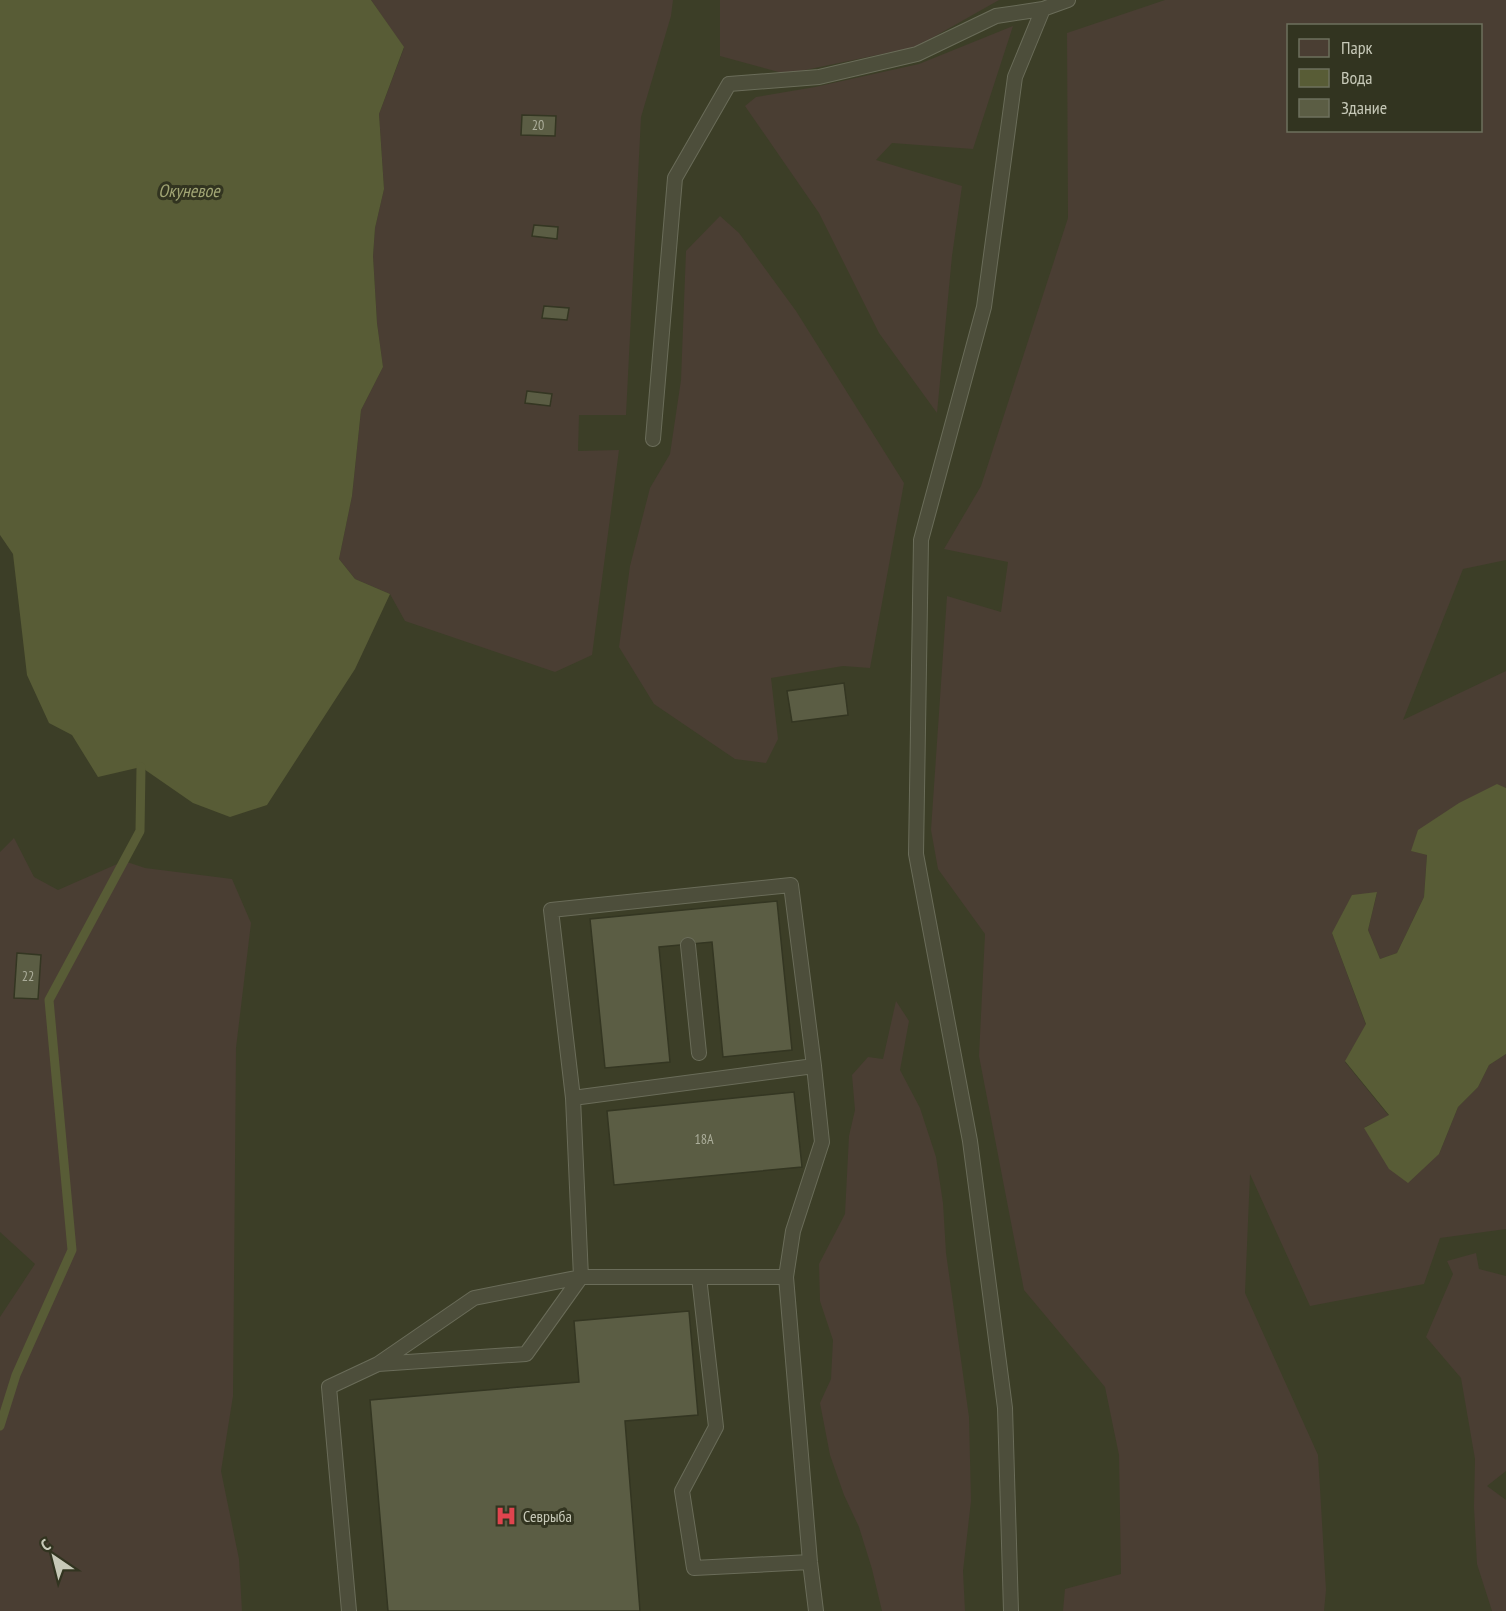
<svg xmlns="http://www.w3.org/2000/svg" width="1506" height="1611" font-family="'PT Sans Narrow',sans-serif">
<rect width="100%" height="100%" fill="#3c3e27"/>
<path fill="#4a3e33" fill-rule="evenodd" d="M371,0H673L671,16L641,117L626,415H579L578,451L619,450L592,655L555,672L405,621L390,594L355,579L339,559L352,496L361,410L383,367L377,323L373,256L375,228L384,189L379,114L404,48Z
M720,0H999L916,47L786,74L720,56Z
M1165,0H1506V560L1463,569L1403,720L1506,671V788L1496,785L1412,851L1427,855L1424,897L1397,953L1380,959L1368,930L1377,893L1332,933L1366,1025L1345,1062L1389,1116L1365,1127L1439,1154L1458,1107L1478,1087L1489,1065L1506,1054V1229L1440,1238L1424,1284L1310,1306L1250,1174L1245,1293L1318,1455L1326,1590L1324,1611H1063L1065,1589L1121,1574L1119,1455L1105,1387L1024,1290L979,1056L985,934L938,869L931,830L947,596L1001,612L1008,562L944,549L981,486L1068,218L1067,33ZM1288,26H1480V130H1288Z
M1013,26L973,149L892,143L876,160L962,186L952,256L937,413L879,333L819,213L745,106L756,97L815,87L919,64Z
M720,216L739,233L796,311L904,483L870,668L843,666L771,678L778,739L766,763L735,759L654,704L619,647L630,566L650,488L670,454L681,380L686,251Z
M14,838L34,877L58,890L124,861L145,868L232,879L251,923L236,1048L233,1396L221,1471L239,1559L242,1611H0V1317L35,1264L0,1232V852Z
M896,1001L909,1021L900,1070L920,1108L936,1157L943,1203L946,1253L969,1417L971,1501L963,1571L965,1611H882L872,1569L859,1527L844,1495L830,1455L820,1403L831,1379L833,1340L820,1301L819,1264L845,1214L849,1136L855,1110L852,1075L868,1057L883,1059Z
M1476,1253L1479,1269L1506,1276V1471L1487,1486L1506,1500V1611H1492L1477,1564L1474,1507L1475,1459L1461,1378L1426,1337L1453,1274L1447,1261Z"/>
<path fill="#585c36" d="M0,0H371L404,47L379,114L384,189L375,228L373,256L377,323L383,367L361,410L352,496L339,559L355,579L390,594L355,669L267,805L230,817L193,803L141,767L98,777L72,735L49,723L27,675L13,554L0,535Z
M1497,784L1506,788V1054L1489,1065L1478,1087L1458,1107L1439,1154L1408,1183L1389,1169L1364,1128L1389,1115L1345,1061L1366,1024L1332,933L1352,895L1377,892L1368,930L1380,959L1397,953L1424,897L1427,855L1411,851L1418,830L1459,803Z"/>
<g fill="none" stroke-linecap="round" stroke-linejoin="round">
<path stroke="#585c36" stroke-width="9" d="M0,1426L16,1375L72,1250L49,1000L140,831L141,767"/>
</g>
<path fill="#5b5d44" stroke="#343622" stroke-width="1.5" d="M522,115L556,116L555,136L521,135Z
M534,225L558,227L557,239L532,236Z
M544,306L569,308L567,320L542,318Z
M527,391L552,394L550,406L525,403Z
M844,683L848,715L792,722L787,691Z
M777,901L792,1050L723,1057L712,942L659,947L670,1062L605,1068L590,919Z
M17,953L41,955L38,999L14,998Z
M794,1092L802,1167L614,1185L607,1111Z
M689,1311L698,1415L625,1421L640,1611H388L370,1400L579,1382L574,1321Z"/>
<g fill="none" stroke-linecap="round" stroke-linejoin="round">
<defs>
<path id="service" d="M653,439L675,178L729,84L819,77L917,54L996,16L1043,9
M688,945L699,1053
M573,1098L814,1066
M699,1277L716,1427L682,1491L694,1568L810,1562
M378,1364L526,1354L581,1277L573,1098L551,910L791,885L814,1066L822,1142L793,1231L786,1277
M349,1611L329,1387L378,1364L474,1298L581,1277H786L810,1562L816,1611
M1011,1611L1005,1408L970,1141L916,854L921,540L984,307L1015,77L1043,9L1068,0"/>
</defs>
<use href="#service" stroke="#6a6c59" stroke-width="16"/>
<use href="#service" stroke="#4d4e3b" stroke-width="14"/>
</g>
<defs>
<symbol id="hospital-bare" viewBox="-9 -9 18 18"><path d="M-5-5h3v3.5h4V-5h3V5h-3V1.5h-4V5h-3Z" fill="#e0444e" stroke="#323420" stroke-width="2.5" paint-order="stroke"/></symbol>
</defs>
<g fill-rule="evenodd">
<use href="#hospital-bare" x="491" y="1501" width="30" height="30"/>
</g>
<g text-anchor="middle" stroke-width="6" stroke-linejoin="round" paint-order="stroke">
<g font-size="14" fill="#acae9b">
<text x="538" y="130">20</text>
<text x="28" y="981">22</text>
<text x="704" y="1144">18А</text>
</g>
<g font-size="16" fill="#c7c9b8" stroke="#323420" text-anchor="start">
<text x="523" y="1522">Севрыба</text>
</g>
<g font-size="18" font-style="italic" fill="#a1a574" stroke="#323420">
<text x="189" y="197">Окуневое</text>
</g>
</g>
<rect x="1287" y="24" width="195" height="108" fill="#323420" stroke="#6e705d" stroke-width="1.5"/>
<rect x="1299" y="39" width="30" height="18" fill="#4a3e33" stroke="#6e705d" stroke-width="1.5"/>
<text x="1341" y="54" font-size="18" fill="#c7c9b8">Парк</text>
<rect x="1299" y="69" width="30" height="18" fill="#585c36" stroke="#6e705d" stroke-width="1.5"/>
<text x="1341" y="84" font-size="18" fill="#c7c9b8">Вода</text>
<rect x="1299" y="99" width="30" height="18" fill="#5b5d44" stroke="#6e705d" stroke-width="1.5"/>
<text x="1341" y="114" font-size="18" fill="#c7c9b8">Здание</text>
<g transform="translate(54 1557) rotate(325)" stroke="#323420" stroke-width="4.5" paint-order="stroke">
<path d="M0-4.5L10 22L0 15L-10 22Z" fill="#c7c9b8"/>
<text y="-9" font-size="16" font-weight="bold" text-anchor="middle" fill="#c7c9b8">С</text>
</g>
</svg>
